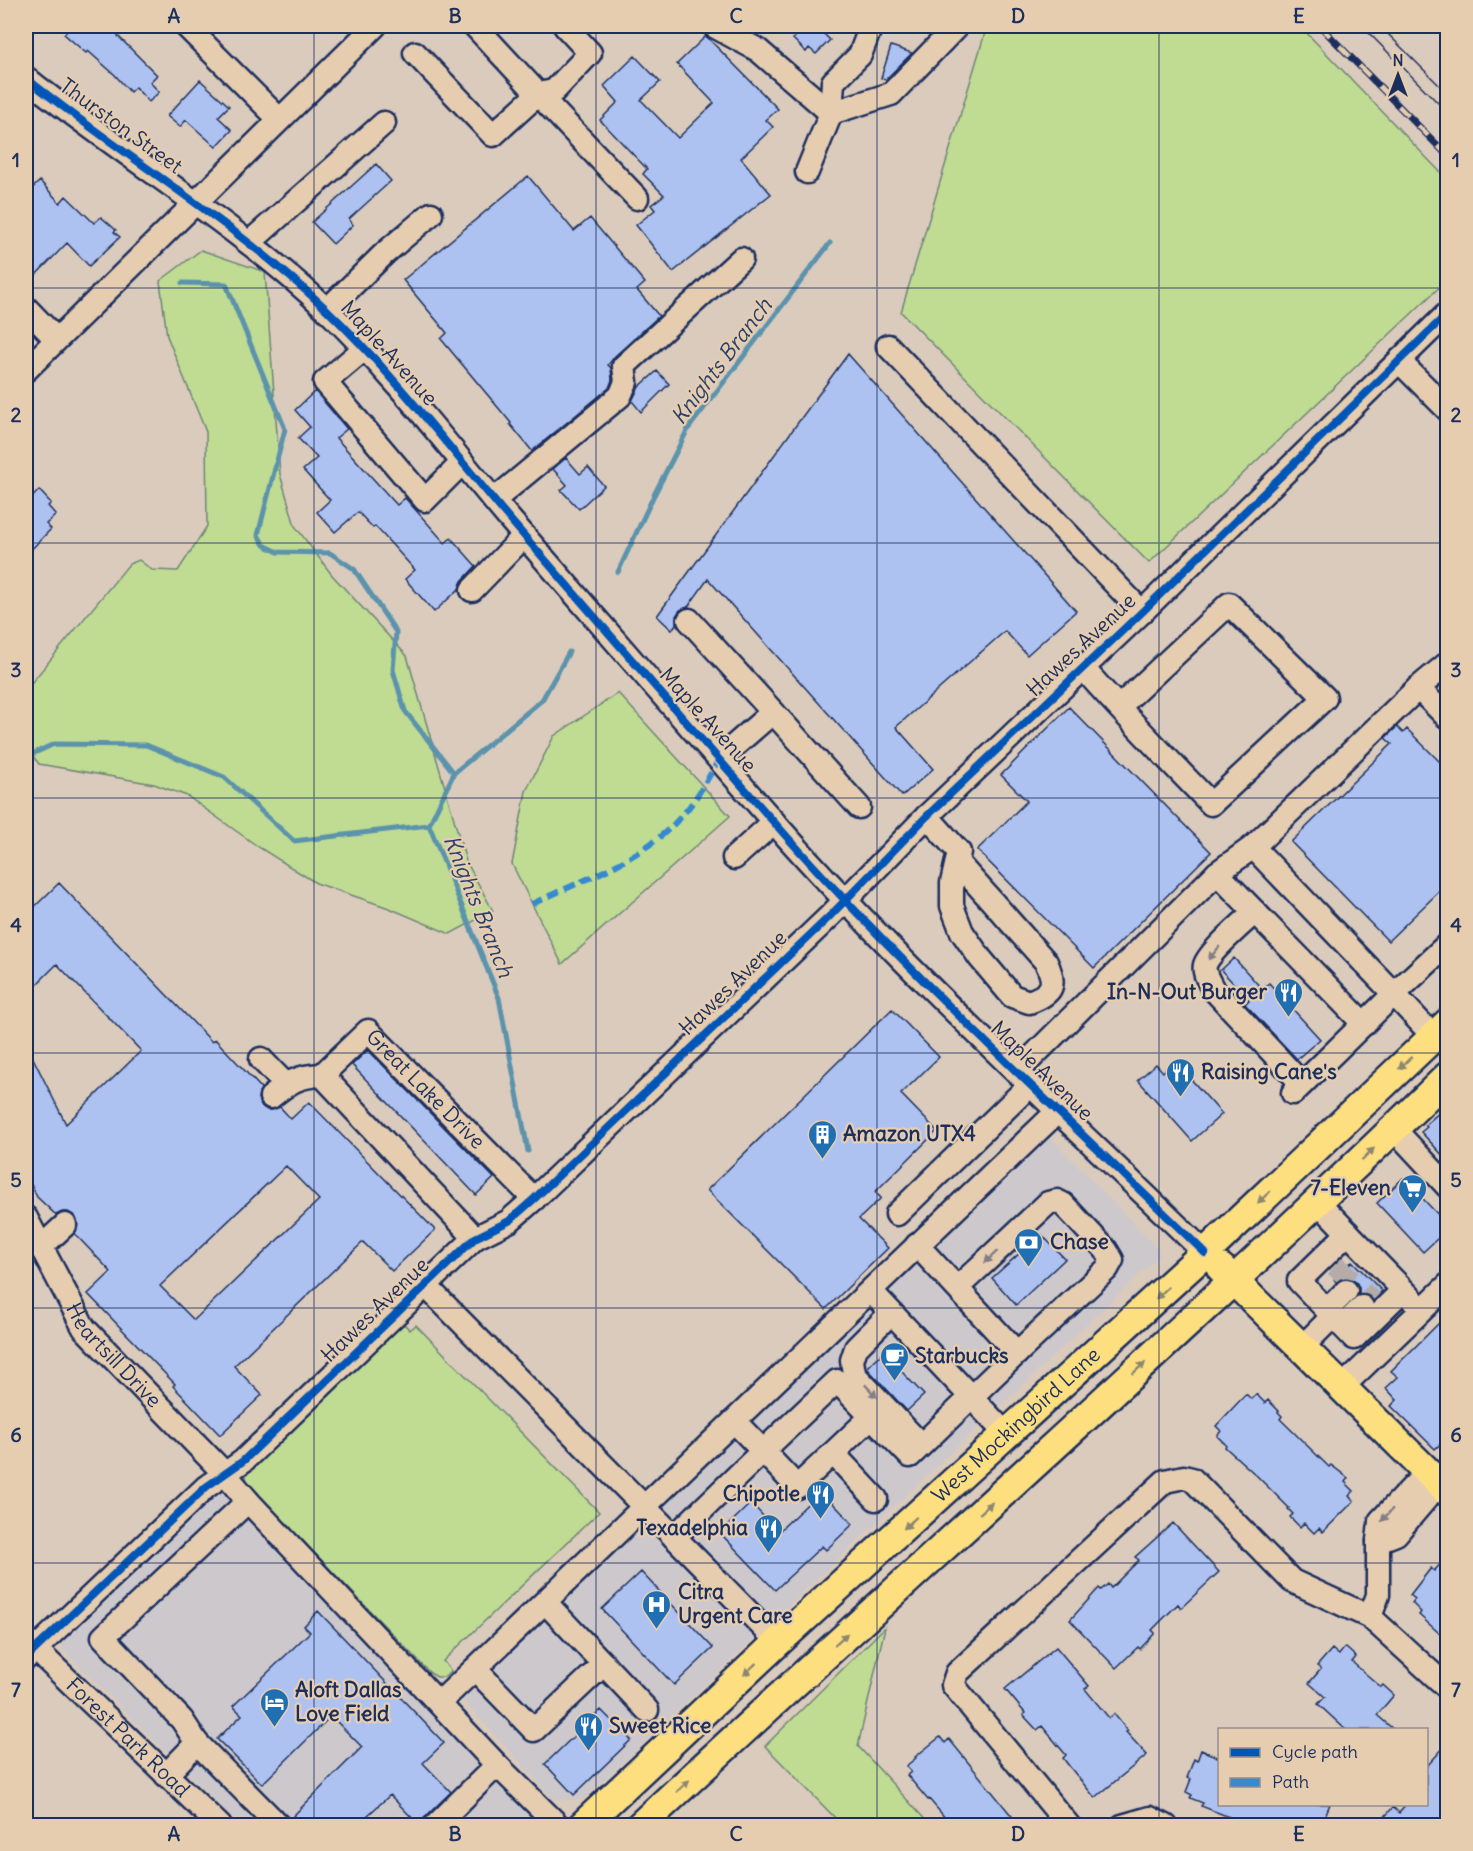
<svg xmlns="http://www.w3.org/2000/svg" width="1473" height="1851" font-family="Delius,sans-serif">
<rect width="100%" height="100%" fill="#dbcbbc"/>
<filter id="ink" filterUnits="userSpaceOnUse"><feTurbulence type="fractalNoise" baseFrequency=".0167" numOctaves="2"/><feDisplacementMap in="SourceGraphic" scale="12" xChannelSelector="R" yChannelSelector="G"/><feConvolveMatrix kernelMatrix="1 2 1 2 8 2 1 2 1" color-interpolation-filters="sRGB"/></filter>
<g filter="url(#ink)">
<path fill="#cdc8cc" d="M1047,1134L1158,1249L1160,1255L583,1800L553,1799L459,1696Z
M215,1492L226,1495L537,1819L539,1825H239L63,1650L62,1640L75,1625Z"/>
<path fill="#c0db92" stroke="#6e8578" stroke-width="1.5" d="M987,26H1300L1447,179V280L1149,563L901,312Z
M201,250L265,272L280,474L295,526L332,575L407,656L466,861L493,911L450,934L389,908L316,883L260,848L187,796L154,784L39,764L26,747V700L28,687L129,564L139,560L152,570L178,571L207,526L206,432L167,336L160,281Z
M618,693L730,816L562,964L512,864L526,791L554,736Z
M397,1325H405L410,1330L416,1325L599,1512L443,1661L451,1671L445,1677H437L430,1673L247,1483L246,1474L250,1465Z
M885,1627L858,1746L930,1825H842L765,1746Z"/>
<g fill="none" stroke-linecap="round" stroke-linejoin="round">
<path stroke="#5b93ac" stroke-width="5" d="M182,283L226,284L285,429L258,535L264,545L278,552L330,553L354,569L396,632L393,670L405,711L454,773
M618,572L654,495L688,429L830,243
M26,757L54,744L146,745L224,777L294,841L429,825
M528,1151L499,998L429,825L454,773L542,700L569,652
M827,1820L831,1826"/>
</g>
<path fill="#adc2f1" stroke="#1b2f5e" stroke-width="1.5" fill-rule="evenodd" d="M72,26H128L118,36L157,75L150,82L159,92L149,102L135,87L130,92L115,75L88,51L86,53L64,34Z
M806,26H816L830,40L816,54L809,48L806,52L793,39Z
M706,36L778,109L766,120L773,127L741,158L771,194L673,272L636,225L655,210L651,205L664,195L643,174L647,169L600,120L618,102L604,86L635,56L660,82L641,100L678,138L714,103L677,64Z
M891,46L912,53L886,79L881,78Z
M200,80L229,106L218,117L232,130L216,147L186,120L180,127L167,116Z
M376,164L391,181L349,219L353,225L333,244L312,222Z
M528,176L574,231L590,218L645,283L637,290L659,316L615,356L608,365L611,368L612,380L609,388L532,451L510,424L511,423L441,339L447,333L403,280Z
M40,181L60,203L66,196L94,223L101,217L116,230L114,232L120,237L89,266L67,243L26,285V253L33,246L26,239V230L33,223L26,215V194Z
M848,354L1076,611L1027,655L1005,631L896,727L933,769L902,796L708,579L688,607L680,610L676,616V624L672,630L657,616Z
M657,371L669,384L641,412L632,401L639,387Z
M315,391L347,429L336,438L397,505L405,498L445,543L451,538L476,566L462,581L459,589L434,612L405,579L415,570L375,526L373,528L358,512L335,532L317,512L330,500L303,470L317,458L298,438L310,427L295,410Z
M566,458L580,474L588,467L604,486L579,509L561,490L567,485L553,469Z
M39,490L51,503L48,506L56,515L46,524L51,529L26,555V504Z
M1069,707L1211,852L1094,968L977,850L1027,801L1001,775Z
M1397,727L1403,733L1407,729L1448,770V883L1388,941L1291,842L1392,744L1385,738Z
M59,883L212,1042L215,1039L261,1088L258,1098L261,1106L267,1110H272L280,1107L291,1119L309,1102L435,1230L392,1271L363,1242L234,1366L262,1395L220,1435L173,1386L175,1384L88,1294L111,1272L75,1234L78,1223L75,1216L68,1212H62L56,1215L37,1197L26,1174V1044L66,1124L141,1051L57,964L26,995V915ZM286,1166L319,1200L194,1320L160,1286Z
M1234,958L1262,989L1269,983L1320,1039L1297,1059L1245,1004L1249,1000L1221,970Z
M892,1009L939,1057L901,1094L937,1131L875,1192L881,1198L859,1219L888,1248L826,1309L707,1190Z
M368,1050L494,1178L476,1195L352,1065Z
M1156,1064L1163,1072L1170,1065L1175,1071L1180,1067L1222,1114L1192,1141L1138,1080Z
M1448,1105V1161L1421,1132L1427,1127L1425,1125Z
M1403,1178L1448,1225V1229L1423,1252L1377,1203Z
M1041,1234L1065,1259L1016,1305L992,1278Z
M1352,1261L1382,1291L1373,1300L1366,1294H1359V1287L1356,1282L1350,1278H1343L1336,1282L1334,1279Z
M1448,1314V1437L1435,1449L1391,1406L1397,1400L1386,1388L1398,1377L1391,1371Z
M883,1352L924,1395L907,1411L867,1368Z
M1246,1394L1251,1399L1256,1394L1265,1403L1268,1400L1279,1411L1278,1412L1282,1416L1280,1419L1329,1467L1331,1465L1348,1478L1345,1482L1354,1491L1349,1496L1354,1501L1323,1532L1319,1528L1314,1533L1304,1523L1300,1527L1290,1517L1293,1514L1288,1509L1289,1508L1256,1475L1225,1447L1226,1445L1217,1436L1221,1431L1216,1426Z
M821,1491L853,1524L826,1550L822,1546L775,1590L720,1533L751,1503L778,1532Z
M1173,1523L1219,1572L1181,1608L1178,1604L1152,1630L1155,1633L1140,1649L1138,1647L1116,1668L1070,1620L1099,1588L1101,1590L1108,1584L1111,1588L1139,1560L1135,1557Z
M1448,1556V1641L1419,1615L1421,1612L1412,1603L1415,1599L1410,1595L1431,1568L1434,1571Z
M641,1572L713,1648L674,1685L602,1609Z
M318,1611L444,1743L423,1763L451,1792L418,1824L390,1795L356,1826H300L292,1817L362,1747L331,1716L262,1784L217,1739L242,1715L233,1706L310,1632L304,1626Z
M1056,1647L1089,1686L1085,1689L1109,1718L1114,1714L1128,1731L1126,1732L1147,1755L1095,1798L1069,1766L1063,1758L1066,1755L1042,1726L1037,1730L1023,1715L1025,1713L1005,1689Z
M1345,1647L1356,1657L1352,1662L1381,1687L1383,1685L1394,1695L1377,1715L1394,1730H1346L1318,1704L1325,1697L1309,1683L1321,1669L1317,1666L1332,1649L1339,1655Z
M601,1710L631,1740L574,1795L545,1764Z
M940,1737L945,1743L949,1739L1020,1826H952L929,1799L928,1800L907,1775L911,1772L906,1766L916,1758L915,1757Z
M1448,1743V1826H1377L1393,1807L1399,1813L1407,1804H1426V1767Z
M1201,1750L1220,1758V1804H1330L1321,1826H1252L1201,1806L1203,1803L1190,1798L1192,1795L1186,1792L1191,1779L1187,1778L1194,1759L1197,1761Z"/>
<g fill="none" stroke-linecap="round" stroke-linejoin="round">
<path stroke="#b5aca9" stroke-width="22" stroke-dasharray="22 11" stroke-linecap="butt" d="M1336,1281L1353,1262
M1362,1307L1380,1289"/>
<defs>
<g id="minor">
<path d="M186,26L279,119"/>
<path d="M475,26L538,94L554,91L590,53L565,26"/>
<path d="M714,26L758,50L831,113"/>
<path d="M415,53L493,135L538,94L637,198"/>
<path d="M26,78C124,157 233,221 325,308C391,371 448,446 507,516C595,618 683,719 772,820C907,974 1059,1110 1205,1253"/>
<path d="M831,113L891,94L957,26"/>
<path d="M807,172L831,113L833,82L860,55L871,26"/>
<path d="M249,243L384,123"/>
<path d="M26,308L56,339"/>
<path d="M327,310L385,253L431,214"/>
<path d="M888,346L1142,612"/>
<path d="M364,349L325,382L425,500L462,463"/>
<path d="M1399,361L1448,410"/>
<path d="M26,370L375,26"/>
<path d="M494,500L620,396L626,382L624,366L741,259"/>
<path d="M472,590L524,536"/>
<path d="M689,620L773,712"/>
<path d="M1083,668C1124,715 1168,759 1211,804L1325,698L1229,604L1119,707"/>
<path d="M1418,688L1448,663"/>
<path d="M719,759L773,712L859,807"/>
<path d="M927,816L959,852L952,883V906L962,932L980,958L1012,996L1029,1002C1053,993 1057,985 1046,962L957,862"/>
<path d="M734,858L774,822"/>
<path d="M1217,873L1364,1024"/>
<path d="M1255,912C1244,922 1209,952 1205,965C1203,973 1209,981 1212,988L1302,1084"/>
<path d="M1433,1036L1394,994L1448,944"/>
<path d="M261,1059L286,1085"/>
<path d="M1017,1072L1217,873L1253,847"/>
<path d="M1293,1093L1394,994L1253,847L1418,688L1448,718"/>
<path d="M271,1097C290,1082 297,1076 322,1075"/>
<path d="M1394,1129L1448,1187"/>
<path d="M1318,1202L1348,1233L1299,1281L1354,1338L1403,1290"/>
<path d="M897,1214L1030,1085"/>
<path id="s1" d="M26,1218L84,1328L225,1474L248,1501L497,1765L559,1826"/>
<path d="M1348,1233L1414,1301"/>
<path id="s2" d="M475,1238L322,1075L368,1031L534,1199"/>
<path d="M917,1245L1017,1353L1107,1269L1112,1260L1106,1250L1063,1204L1057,1201L1048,1203L957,1288"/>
<path d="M40,1248L65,1225"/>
<path d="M426,1286L778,1642"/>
<path d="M871,1291L1007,1435"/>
<path d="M1327,1310L1346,1291"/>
<path d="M891,1313L856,1348L852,1360L854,1374L921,1445"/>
<path d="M1343,1326L1362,1307"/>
<path d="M1301,1348L1333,1316"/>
<path d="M1341,1388L1448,1285"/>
<path d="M734,1421L763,1451L837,1381L910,1456L1017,1353"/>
<path d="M834,1454L876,1499"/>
<path d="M1427,1472L1380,1521L1378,1541L1396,1534L1448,1473"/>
<path d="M248,1501L103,1637L182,1720L197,1743L279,1826"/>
<path d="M674,1537L763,1451L797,1487L871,1417"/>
<path d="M546,1603L647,1710"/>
<path d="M1370,1617L1378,1595V1541"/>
<path id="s3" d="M26,1640L220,1826"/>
<path d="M26,1658L206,1487L243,1461L475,1238L509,1221L534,1199L830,916L927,816L1142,612L1448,313"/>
<path d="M476,1670L534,1730L604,1664"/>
<path d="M439,1703L1057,1112"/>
<path d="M166,1775L197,1743"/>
<path d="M435,1826L497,1765"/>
<path d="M1069,1826L953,1685L957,1673L1165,1481L1184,1477L1192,1479L1292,1581L1370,1617L1448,1688"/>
<path d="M1122,1826L1150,1818L1166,1826"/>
</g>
<g id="major">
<path d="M1221,1268L1448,1492"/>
<path id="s4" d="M582,1826L778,1642L1205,1253L1448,1023"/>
<path d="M640,1826C909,1575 1185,1333 1448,1076"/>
</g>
</defs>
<use href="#minor" stroke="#1b2f5e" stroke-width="27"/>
<use href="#major" stroke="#1b2f5e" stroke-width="33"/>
<use href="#minor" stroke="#e7cdaf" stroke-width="22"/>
<use href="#major" stroke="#fedf80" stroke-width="28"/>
<path stroke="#1b2f5e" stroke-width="1.5" d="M1362,26L1448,113
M1380,26L1448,94"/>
<defs>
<path id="rail" d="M1320,26L1448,156"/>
</defs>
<use href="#rail" stroke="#1b2f5e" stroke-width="7"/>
<use href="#rail" stroke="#e7cdaf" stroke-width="4.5" stroke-dasharray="14" stroke-linecap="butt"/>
<path stroke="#368acf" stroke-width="6" stroke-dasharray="12 6" stroke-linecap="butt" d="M532,904C580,881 637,862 675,823C694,804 706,782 719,759"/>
<defs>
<path id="cycleway" d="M26,78C124,157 233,221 325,308C391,371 448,446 507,516C595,618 683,719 772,820C907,974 1059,1110 1205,1253
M26,1658L206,1487L243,1461L475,1238L509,1221L534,1199L830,916L927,816L1142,612L1448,313"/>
</defs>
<use href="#cycleway" stroke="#e7cdaf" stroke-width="11"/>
<use href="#cycleway" stroke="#0057b8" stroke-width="8"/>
</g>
<defs><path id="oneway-solid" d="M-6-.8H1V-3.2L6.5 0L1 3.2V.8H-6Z" transform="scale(1.5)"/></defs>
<g fill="#817e86">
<use href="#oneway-solid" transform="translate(1214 953) rotate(130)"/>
<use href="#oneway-solid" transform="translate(991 1257) rotate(137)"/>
<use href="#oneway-solid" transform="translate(871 1391) rotate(47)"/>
<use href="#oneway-solid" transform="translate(1387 1515) rotate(131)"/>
</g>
<g fill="#8c876f">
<use href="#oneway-solid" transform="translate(1405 1063) rotate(136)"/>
<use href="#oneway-solid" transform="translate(1368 1154) rotate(-44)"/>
<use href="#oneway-solid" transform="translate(1264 1197) rotate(137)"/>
<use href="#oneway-solid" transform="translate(1162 1293) rotate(137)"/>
<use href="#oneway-solid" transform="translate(1139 1368) rotate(-42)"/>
<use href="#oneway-solid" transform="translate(986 1508) rotate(-42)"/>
<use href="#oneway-solid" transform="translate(910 1523) rotate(138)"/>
<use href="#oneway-solid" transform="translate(841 1639) rotate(-42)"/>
<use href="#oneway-solid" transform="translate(750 1669) rotate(137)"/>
<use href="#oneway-solid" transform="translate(683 1786) rotate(-43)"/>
</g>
</g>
<path fill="none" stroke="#1b2f5e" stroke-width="1.5" stroke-opacity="0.55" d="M314,26V1826M596,26V1826M877,26V1826M1159,26V1826M26,288H1448M26,543H1448M26,798H1448M26,1053H1448M26,1308H1448M26,1563H1448"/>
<defs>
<symbol id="restaurant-pin" viewBox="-11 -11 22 30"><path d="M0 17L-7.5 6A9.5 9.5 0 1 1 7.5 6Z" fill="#1f6fb2" stroke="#e7cdaf"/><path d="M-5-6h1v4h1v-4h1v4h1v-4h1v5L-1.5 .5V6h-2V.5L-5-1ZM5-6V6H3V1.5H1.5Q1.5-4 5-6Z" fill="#fff"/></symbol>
<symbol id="building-pin" viewBox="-11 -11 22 30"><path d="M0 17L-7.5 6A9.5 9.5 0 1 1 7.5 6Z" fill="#1f6fb2" stroke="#e7cdaf"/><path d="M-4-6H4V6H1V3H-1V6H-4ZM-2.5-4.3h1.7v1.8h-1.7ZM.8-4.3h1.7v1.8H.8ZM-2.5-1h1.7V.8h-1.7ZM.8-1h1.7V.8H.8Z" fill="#fff"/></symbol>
<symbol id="supermarket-pin" viewBox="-11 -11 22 30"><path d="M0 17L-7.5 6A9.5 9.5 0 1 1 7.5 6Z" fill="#1f6fb2" stroke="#e7cdaf"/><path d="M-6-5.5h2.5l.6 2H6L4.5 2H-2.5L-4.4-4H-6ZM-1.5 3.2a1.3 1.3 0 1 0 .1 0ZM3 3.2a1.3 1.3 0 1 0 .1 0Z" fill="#fff"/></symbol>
<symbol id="bank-pin" viewBox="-11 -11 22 30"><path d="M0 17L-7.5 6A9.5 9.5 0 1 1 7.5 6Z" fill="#1f6fb2" stroke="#e7cdaf"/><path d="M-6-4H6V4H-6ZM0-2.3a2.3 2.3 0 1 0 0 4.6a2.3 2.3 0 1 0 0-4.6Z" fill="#fff"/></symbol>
<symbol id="cafe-pin" viewBox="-11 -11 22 30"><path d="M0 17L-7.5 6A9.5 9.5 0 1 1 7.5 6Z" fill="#1f6fb2" stroke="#e7cdaf"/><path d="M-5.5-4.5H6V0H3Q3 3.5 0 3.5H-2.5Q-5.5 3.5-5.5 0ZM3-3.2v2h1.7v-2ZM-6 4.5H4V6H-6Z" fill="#fff"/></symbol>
<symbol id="hospital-pin" viewBox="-11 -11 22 30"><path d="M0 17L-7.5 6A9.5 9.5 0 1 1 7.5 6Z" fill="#1f6fb2" stroke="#e7cdaf"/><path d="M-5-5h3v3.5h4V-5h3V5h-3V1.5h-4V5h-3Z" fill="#fff"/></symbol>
<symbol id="hotel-pin" viewBox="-11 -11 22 30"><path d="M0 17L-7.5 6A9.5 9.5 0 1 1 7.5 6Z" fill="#1f6fb2" stroke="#e7cdaf"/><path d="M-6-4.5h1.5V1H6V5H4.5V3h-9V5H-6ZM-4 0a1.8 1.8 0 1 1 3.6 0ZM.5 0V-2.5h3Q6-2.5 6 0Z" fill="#fff"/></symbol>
</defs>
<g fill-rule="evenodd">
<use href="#restaurant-pin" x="1272" y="976" width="33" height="45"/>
<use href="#restaurant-pin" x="1164" y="1056" width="33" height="45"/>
<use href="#building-pin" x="806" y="1118" width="33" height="45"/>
<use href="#supermarket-pin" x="1396" y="1172" width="33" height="45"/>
<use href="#bank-pin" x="1012" y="1226" width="33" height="45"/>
<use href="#cafe-pin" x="878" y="1340" width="33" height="45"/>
<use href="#restaurant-pin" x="804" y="1478" width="33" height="45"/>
<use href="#restaurant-pin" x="752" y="1512" width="33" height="45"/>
<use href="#hospital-pin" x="640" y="1588" width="33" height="45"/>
<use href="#hotel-pin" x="258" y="1686" width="33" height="45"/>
<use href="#restaurant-pin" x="572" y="1710" width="33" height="45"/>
</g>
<g text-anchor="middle" stroke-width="4.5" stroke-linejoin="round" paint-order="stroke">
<g font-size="21" fill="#1b2f5e" stroke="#e7cdaf">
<text transform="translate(121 126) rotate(36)" y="7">Thurston Street</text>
<text transform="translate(389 353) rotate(48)" y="7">Maple Avenue</text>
<text transform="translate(1081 645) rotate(-43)" y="7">Hawes Avenue</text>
<text transform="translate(708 720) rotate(48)" y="7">Maple Avenue</text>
<text transform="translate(733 983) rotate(-44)" y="7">Hawes Avenue</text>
<text transform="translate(1042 1071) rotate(44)" y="7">Maple Avenue</text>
<text dy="7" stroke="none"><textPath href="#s2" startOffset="369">Great Lake Drive</textPath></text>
<text transform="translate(375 1310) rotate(-44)" y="7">Hawes Avenue</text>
<text dy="7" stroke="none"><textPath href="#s1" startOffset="164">Heartsill Drive</textPath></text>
<text dy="7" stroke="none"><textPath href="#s4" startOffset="591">West Mockingbird Lane</textPath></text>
<text dy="7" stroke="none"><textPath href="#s3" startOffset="141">Forest Park Road</textPath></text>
</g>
<g font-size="21" font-weight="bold" fill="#1b2f5e" stroke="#e7cdaf" text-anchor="start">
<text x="1267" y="999" text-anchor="end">In-N-Out Burger</text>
<text x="1201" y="1079">Raising Cane's</text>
<text x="843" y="1141">Amazon UTX4</text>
<text x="1391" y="1195" text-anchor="end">7-Eleven</text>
<text x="1050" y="1249">Chase</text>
<text x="915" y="1363">Starbucks</text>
<text x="800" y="1501" text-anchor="end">Chipotle</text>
<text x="748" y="1535" text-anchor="end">Texadelphia</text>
<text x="678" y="1599">Citra<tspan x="678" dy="24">Urgent Care</tspan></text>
<text x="295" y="1697">Aloft Dallas<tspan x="295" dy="24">Love Field</tspan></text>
<text x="609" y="1733">Sweet Rice</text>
</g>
<g font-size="22" font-style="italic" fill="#26406b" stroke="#e7cdaf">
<text transform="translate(721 361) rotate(-53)" y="8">Knights Branch</text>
<text transform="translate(479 906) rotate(68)" y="8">Knights Branch</text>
</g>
</g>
<rect width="1473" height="1851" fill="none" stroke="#e7cdaf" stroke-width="66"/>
<rect x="1218" y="1728" width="210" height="78" fill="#e7cdaf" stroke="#958e8f" stroke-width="1.5"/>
<rect x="1230" y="1748" width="30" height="9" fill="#0057b8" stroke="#958e8f" stroke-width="1.5"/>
<text x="1272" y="1758" font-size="18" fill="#1b2f5e">Cycle path</text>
<rect x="1230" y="1778" width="30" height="9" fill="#368acf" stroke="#958e8f" stroke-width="1.5"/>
<text x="1272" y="1788" font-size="18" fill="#1b2f5e">Path</text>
<g transform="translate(1398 75)" stroke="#e7cdaf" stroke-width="4.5" paint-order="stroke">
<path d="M0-4.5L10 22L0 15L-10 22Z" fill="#1b2f5e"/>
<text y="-9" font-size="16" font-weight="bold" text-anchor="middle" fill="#1b2f5e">N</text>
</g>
<rect x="33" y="33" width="1407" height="1785" fill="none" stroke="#1b2f5e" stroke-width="2"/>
<g font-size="20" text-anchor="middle" font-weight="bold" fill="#1b2f5e">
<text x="174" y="23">A</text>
<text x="455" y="23">B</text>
<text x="736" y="23">C</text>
<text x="1018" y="23">D</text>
<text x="1299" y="23">E</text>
<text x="16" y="167">1</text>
<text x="1456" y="167">1</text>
<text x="16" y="422">2</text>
<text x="1456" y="422">2</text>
<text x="16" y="677">3</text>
<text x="1456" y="677">3</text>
<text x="16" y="932">4</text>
<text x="1456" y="932">4</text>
<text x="16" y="1187">5</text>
<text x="1456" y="1187">5</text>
<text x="16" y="1442">6</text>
<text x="1456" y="1442">6</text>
<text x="16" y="1697">7</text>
<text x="1456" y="1697">7</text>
<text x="174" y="1841">A</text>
<text x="455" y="1841">B</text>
<text x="736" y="1841">C</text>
<text x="1018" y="1841">D</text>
<text x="1299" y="1841">E</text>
</g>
</svg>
